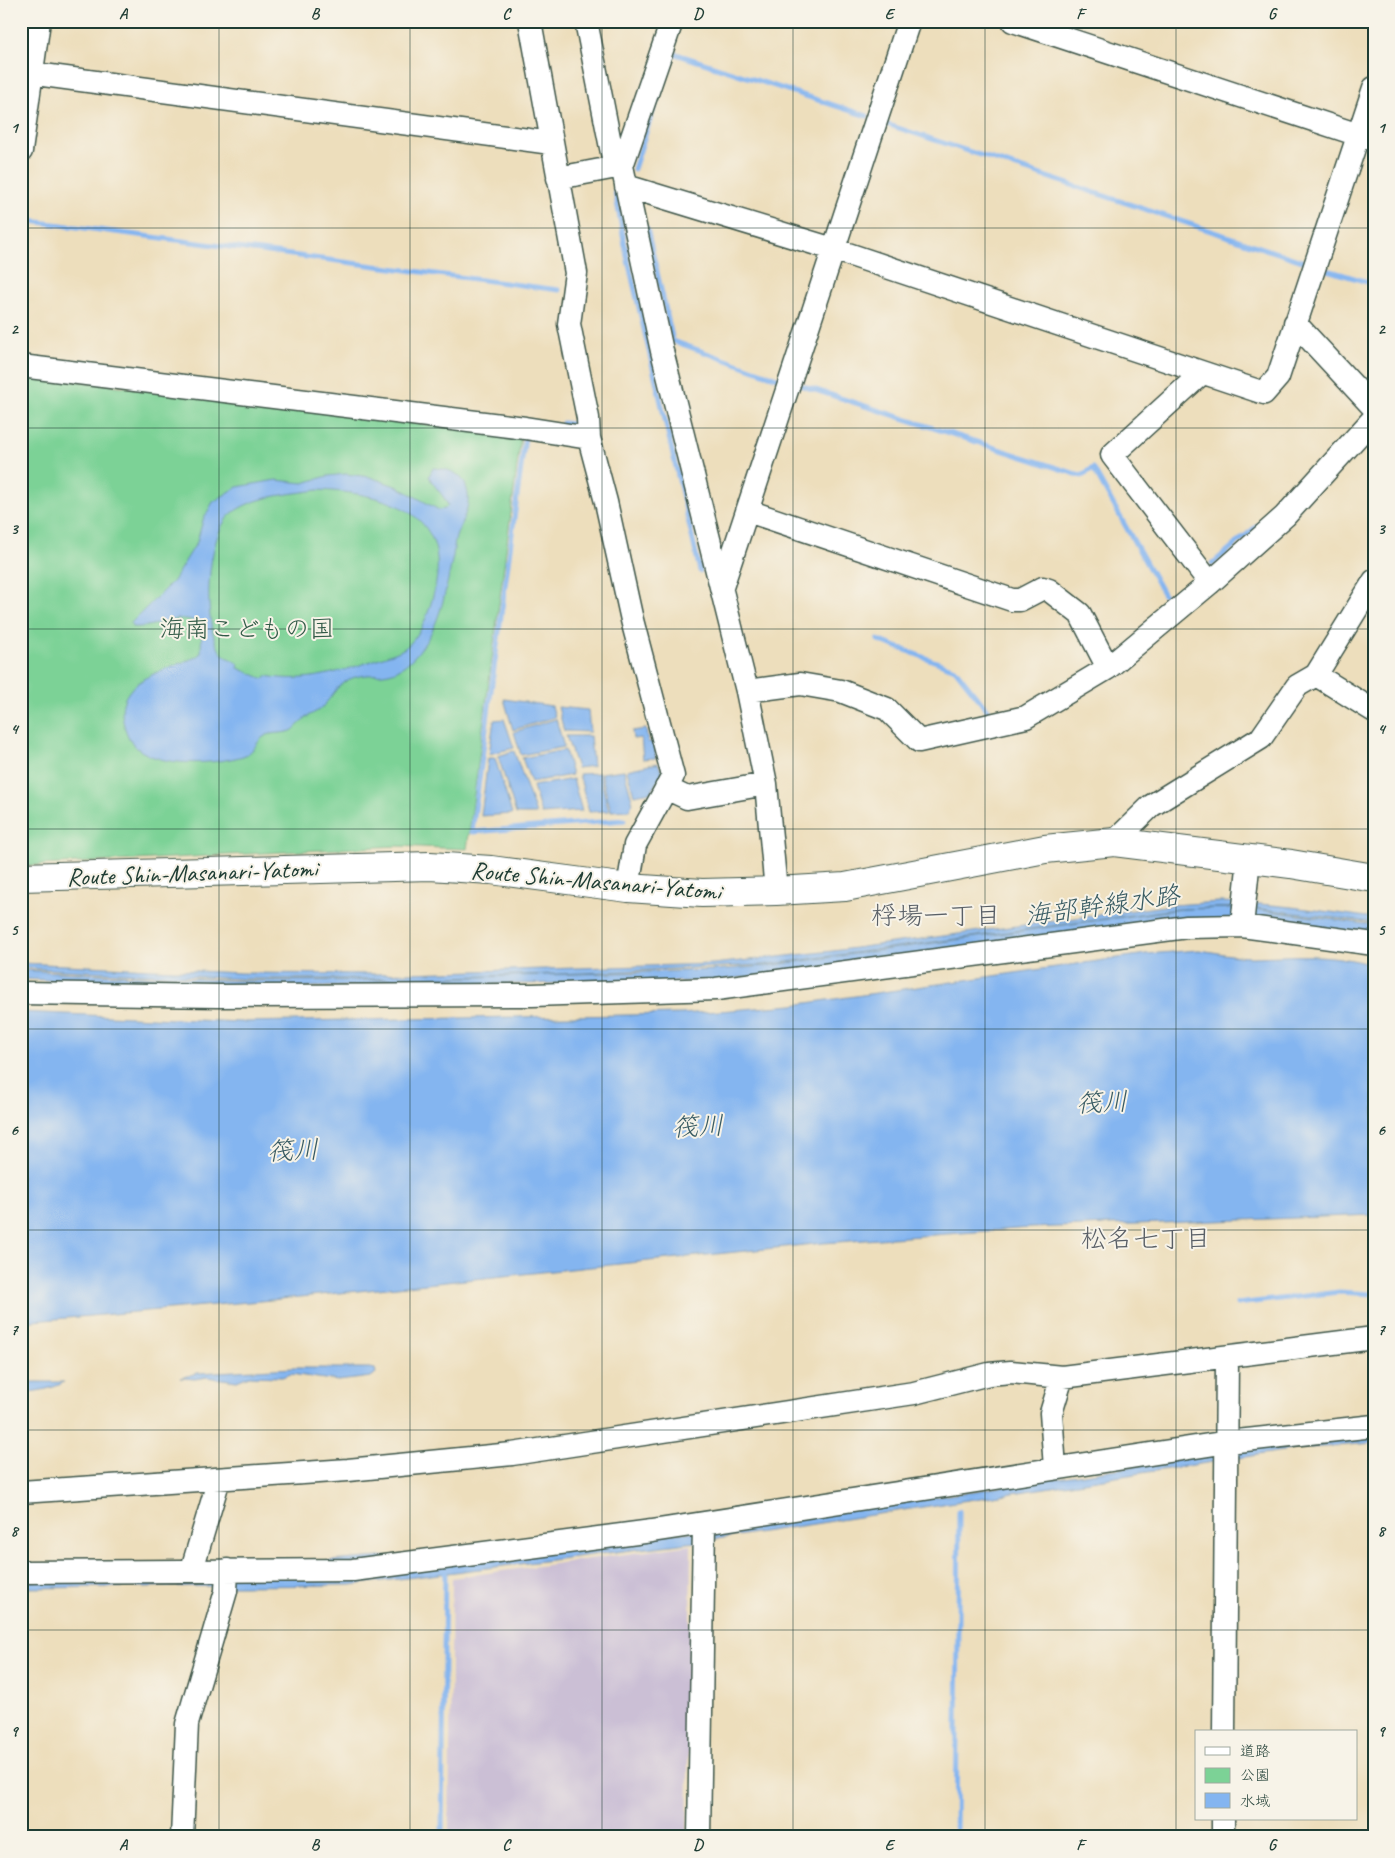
<svg xmlns="http://www.w3.org/2000/svg" width="1395" height="1858" font-family="Caveat,'Klee One',sans-serif">
<rect width="100%" height="100%" fill="#f7f3e8"/>
<filter id="ink" filterUnits="userSpaceOnUse"><feTurbulence type="fractalNoise" baseFrequency=".02" numOctaves="2"/><feDisplacementMap in="SourceGraphic" scale="10" xChannelSelector="R" yChannelSelector="G"/><feConvolveMatrix kernelMatrix="1 2 1 2 8 2 1 2 1" color-interpolation-filters="sRGB"/></filter>
<filter id="wash" filterUnits="userSpaceOnUse"><feTurbulence type="fractalNoise" baseFrequency=".0096" numOctaves="4" result="noise"/><feDisplacementMap in="SourceGraphic" scale="20" xChannelSelector="R" yChannelSelector="G"/><feGaussianBlur stdDeviation="1.12" result="paint"/><feColorMatrix in="noise" values="0 0 0 0 0 0 0 0 0 0 0 0 0 0 0 0 0 1.4 0 .05"/><feComposite in="paint" operator="in"/></filter>
<g filter="url(#wash)">
<rect width="100%" height="100%" fill="#eddebc"/>
<path fill="#cbbfd5" d="M691,1545L687,1837H449L452,1578Z"/>
<path fill="#7cd296" stroke="#4e8865" d="M21,374L521,436L467,849L397,846L21,866Z"/>
<path fill="#84b5f0" stroke="#527992" fill-rule="evenodd" d="M433,468C445,468 460,472 465,484C474,504 462,519 456,537C454,543 454,550 453,556C446,588 441,625 419,651C412,660 400,671 389,673C376,676 361,673 348,680C335,686 331,700 320,709C317,712 313,713 310,715C303,719 299,725 293,730C286,734 275,732 267,735C255,740 257,751 243,756C214,765 142,770 128,736C104,682 159,673 196,657L201,653L202,625C177,609 159,629 132,627L131,623L173,581L197,542L203,520L213,502L237,487L276,480L303,483L328,476L346,474L370,477L398,487L439,510L445,509L448,506C444,494 434,488 429,476ZM318,490C383,493 454,510 434,592C429,612 422,635 405,648C398,653 388,655 380,658C344,671 305,684 266,676L264,679L238,668L239,664C233,660 224,657 220,651C202,624 206,537 230,515C251,496 291,494 318,490Z
M504,699L552,706L555,717L513,730Z
M558,707L588,710L590,732L564,731Z
M504,719L514,748L489,754L494,720Z
M556,719L564,747L521,755L514,732Z
M646,729L648,742H654L656,758L643,759L641,738L633,739L632,731Z
M566,736H590L593,766L577,768Z
M565,750L572,775L531,782L522,758Z
M514,751L536,814H516L498,756Z
M488,758H495L512,814L481,816Z
M658,763L662,773L651,792L634,795L627,770Z
M624,770L633,803L629,810L611,811L601,773Z
M599,773L609,811L589,812L579,774Z
M573,779L582,811L541,814L533,786Z
M1220,902C1272,903 1323,911 1374,918V923L1246,907L1176,909L765,965L558,974L373,979H242L21,968V963L241,973L374,974L713,964L833,951L1172,905Z
M1246,908L1374,925V936L1244,918L712,981L240,988L21,979V970L241,981L373,980L713,970L766,966L1181,909Z
M1199,950C1216,952 1235,957 1252,957C1293,956 1334,952 1374,966V1215L1030,1228L823,1243L271,1300L21,1322V1012L240,1022L682,1014L793,1005L1146,954Z
M293,1368H370L375,1369L376,1373L371,1377L338,1381L291,1374L282,1377L249,1376L237,1381L206,1377L195,1379L181,1378L198,1373Z
M21,1382H64C57,1388 31,1393 21,1392Z
M1374,1435V1443L1296,1449L711,1540L351,1585L21,1588V1581L94,1580L728,1529L1252,1448Z"/>
<g fill="none" stroke-linecap="round" stroke-linejoin="round">
<path stroke="#84b5f0" stroke-width="5" d="M673,53L867,116
M886,124L1308,263
M634,169L670,60
M615,191L627,256L700,571
M23,220L559,290
M647,229L673,341L780,379
M1324,269L1374,284
M800,385L1082,476L1093,468L1169,604
M563,423L579,425L578,422
M525,437L472,832L624,820
M1212,564L1257,526
M878,640L955,669L992,716L995,715
M1237,1304L1339,1292L1374,1294
M442,1837L445,1570
M956,1837L959,1511"/>
</g>
</g>
<g filter="url(#ink)">
<g fill="none" stroke-linecap="round" stroke-linejoin="round">
<defs>
<path id="minor" d="M530,21L576,273L569,324L588,418L589,438L606,502L632,620L673,776L635,845L628,888
M586,21L615,168
M672,21L622,166L662,351L747,691L766,784L776,891
M1013,21L1374,140
M21,72L551,143
M21,151L39,21
M558,178L622,166
M626,186L833,249L1264,393L1278,377L1374,88
M1295,323L1374,408
M21,366L525,428L589,438
M1202,373L1112,455L1210,583
M748,511L1012,600H1020L1043,588L1049,590L1080,614L1108,668
M722,587L909,21
M1316,675L1374,711
M747,691L800,684L841,691L887,709L919,741L1026,717L1108,668L1210,583L1285,516L1374,418
M666,788L687,798L766,784
M1114,842L1151,806L1261,738L1297,686L1316,675L1374,581
M1242,926L1249,858
M21,993L217,996L532,995L716,989L1187,927L1242,926L1374,944
M1055,1468L1051,1413L1062,1377
M21,1492L348,1470L512,1454L914,1393L989,1374L1011,1372L1062,1377L1374,1338
M192,1569L219,1479
M21,1572L353,1570L652,1531L1228,1442L1374,1426
M1224,1732L1227,1358
M182,1837L187,1724L226,1591L227,1570
M699,1837L704,1523
M1223,1837V1819"/>
<path id="major" d="M21,877L430,866L491,870L628,888L702,893L776,891L845,887L1045,849L1114,842L1291,864L1374,878"/>
</defs>
<use href="#minor" stroke="#3e5548" stroke-width="25"/>
<use href="#major" stroke="#3e5548" stroke-width="30"/>
<use href="#minor" stroke="#fff" stroke-width="22"/>
<use href="#major" stroke="#fff" stroke-width="28"/>
</g>
</g>
<path fill="none" stroke="#1f3d34" stroke-width="1" stroke-opacity="0.55" d="M219,21V1837M410,21V1837M602,21V1837M793,21V1837M985,21V1837M1176,21V1837M21,228H1374M21,428H1374M21,629H1374M21,829H1374M21,1029H1374M21,1230H1374M21,1430H1374M21,1630H1374"/>
<g text-anchor="middle" stroke-width="4" stroke-linejoin="round" paint-order="stroke">
<g font-size="25" fill="#325b48" stroke="#f7f3e8">
<text x="247" y="637">海南こどもの国</text>
</g>
<g font-size="25" fill="#1f3d34" stroke="#f7f3e8">
<text transform="translate(192 872) rotate(-2)" y="9">Route Shin-Masanari-Yatomi</text>
<text transform="translate(596 880) rotate(5)" y="9">Route Shin-Masanari-Yatomi</text>
</g>
<g font-size="26" font-style="italic" fill="#385b63" stroke="#f7f3e8">
<text transform="translate(1102 905) rotate(-8)" y="9">海部幹線水路</text>
<text transform="translate(1102 1102) rotate(-3)" y="9">筏川</text>
<text transform="translate(698 1126) rotate(-3)" y="9">筏川</text>
<text transform="translate(293 1150) rotate(-3)" y="9">筏川</text>
</g>
<g font-size="26" fill="#5a6067" stroke="#f7f3e8">
<text x="936" y="924">桴場一丁目</text>
<text x="1146" y="1247">松名七丁目</text>
</g>
</g>
<rect width="1395" height="1858" fill="none" stroke="#f7f3e8" stroke-width="55"/>
<rect x="1195" y="1730" width="162" height="90" fill="#f7f3e8" stroke="#a1aaa0"/>
<rect x="1205" y="1747" width="25" height="8" fill="#ffffff" stroke="#a1aaa0"/>
<text x="1240" y="1756" font-size="15" fill="#1f3d34">道路</text>
<rect x="1205" y="1768" width="25" height="15" fill="#7cd296" stroke="#a1aaa0"/>
<text x="1240" y="1780" font-size="15" fill="#1f3d34">公園</text>
<rect x="1205" y="1793" width="25" height="15" fill="#84b5f0" stroke="#a1aaa0"/>
<text x="1240" y="1806" font-size="15" fill="#1f3d34">水域</text>
<rect x="28" y="28" width="1340" height="1802" fill="none" stroke="#1f3d34" stroke-width="2"/>
<g font-size="16" text-anchor="middle" font-weight="bold" fill="#1f3d34">
<text x="123" y="19">A</text>
<text x="315" y="19">B</text>
<text x="506" y="19">C</text>
<text x="698" y="19">D</text>
<text x="889" y="19">E</text>
<text x="1080" y="19">F</text>
<text x="1272" y="19">G</text>
<text x="14" y="133">1</text>
<text x="1381" y="133">1</text>
<text x="14" y="334">2</text>
<text x="1381" y="334">2</text>
<text x="14" y="534">3</text>
<text x="1381" y="534">3</text>
<text x="14" y="734">4</text>
<text x="1381" y="734">4</text>
<text x="14" y="935">5</text>
<text x="1381" y="935">5</text>
<text x="14" y="1135">6</text>
<text x="1381" y="1135">6</text>
<text x="14" y="1335">7</text>
<text x="1381" y="1335">7</text>
<text x="14" y="1536">8</text>
<text x="1381" y="1536">8</text>
<text x="14" y="1736">9</text>
<text x="1381" y="1736">9</text>
<text x="123" y="1850">A</text>
<text x="315" y="1850">B</text>
<text x="506" y="1850">C</text>
<text x="698" y="1850">D</text>
<text x="889" y="1850">E</text>
<text x="1080" y="1850">F</text>
<text x="1272" y="1850">G</text>
</g>
</svg>
